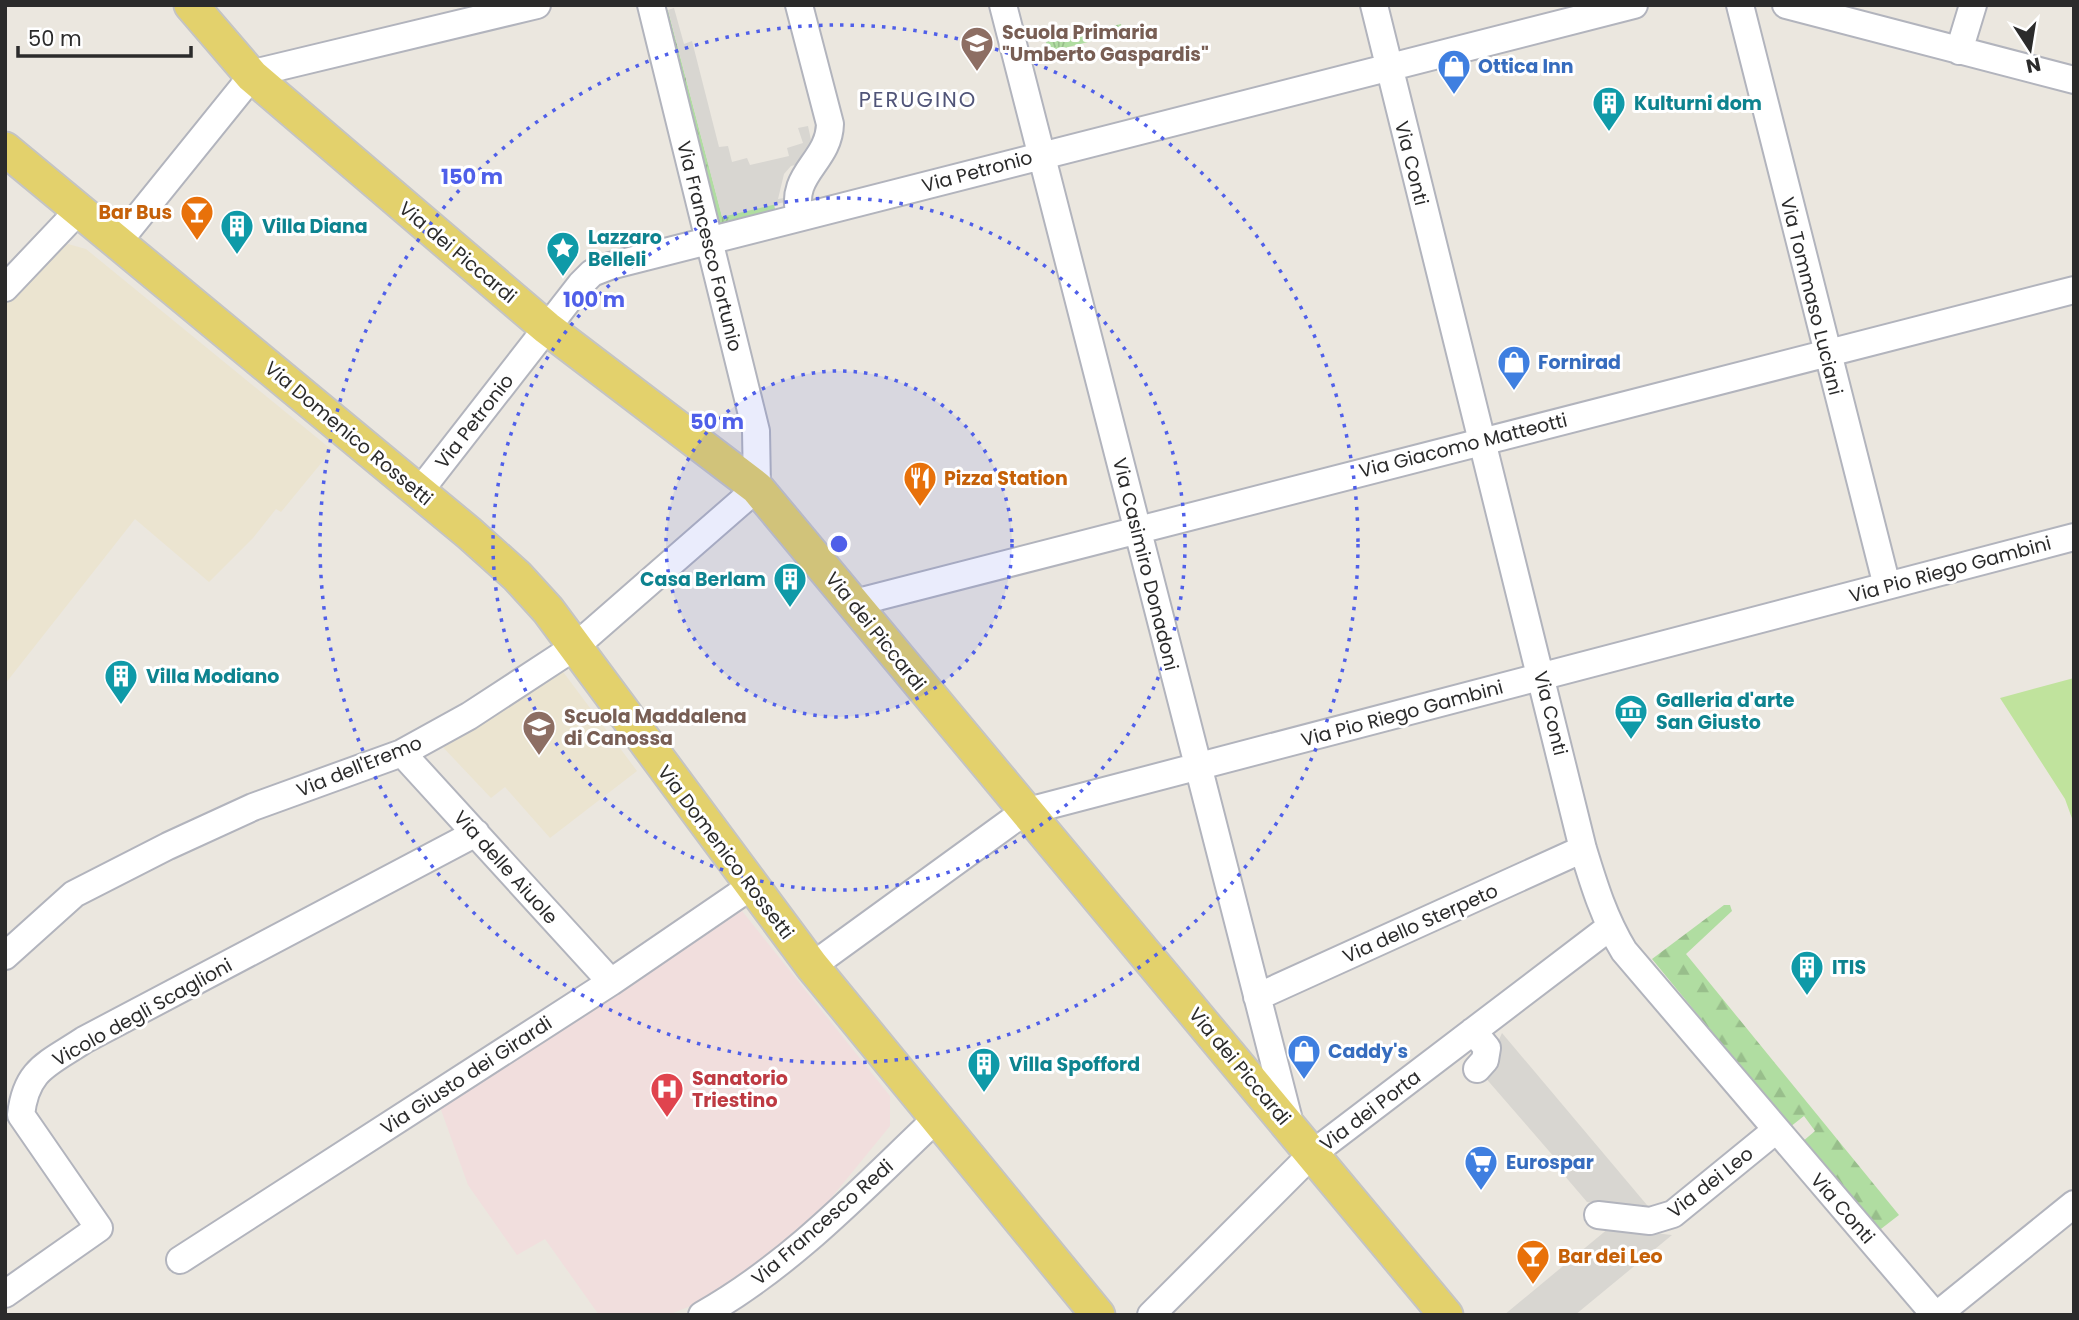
<svg xmlns="http://www.w3.org/2000/svg" width="2079" height="1320" font-family="Poppins,sans-serif">
<defs>
<pattern id="grass-tufts" width="24" height="20" patternUnits="userSpaceOnUse" patternTransform="scale(1.75)"><rect width="24" height="20" fill="#b0dda1"/><path d="M3 7l-1-3M5 7V3M7 7l1-3M15 17l-1-3M17 17v-4M19 17l1-3" fill="none" stroke="#98be8b"/></pattern>
<pattern id="forest-firs" width="22" height="20" patternUnits="userSpaceOnUse" patternTransform="scale(1.75)"><rect width="22" height="20" fill="#b0dda1"/><path d="M5 1l3.5 6h-7zM16 11l3.5 6h-7z" fill="#98be8b"/></pattern>
</defs>
<rect width="100%" height="100%" fill="#ebe7df"/>
<path fill="#ebe4d0" d="M68,244L86,249L332,450L281,512L276,509L253,538L209,582L135,519L5,684V306L48,255L58,247Z
M558,665L637,771L550,838L505,787L491,798L439,743Z"/>
<path fill="#f1dedd" d="M742,911L890,1096V1126L818,1214L738,1280L693,1305L668,1315H599L545,1239L517,1255L468,1185L440,1107Z"/>
<path fill="url(#grass-tufts)" d="M668,10L722,216L774,204L776,214L715,228L661,11Z
M1121,24L1123,33L1049,52L1046,42Z"/>
<path fill="url(#forest-firs)" d="M1724,905H1730L1732,911L1686,954L1899,1215L1877,1232L1802,1142L1815,1131L1804,1116L1790,1127L1652,959Z"/>
<path fill="#c0e39d" d="M2074,678V824L2065,799L2000,698Z"/>
<path fill="#d8d6d1" d="M674,8L684,44L692,41L719,147L728,146L732,162L747,158L750,165L789,156L787,148L803,143L798,128L808,126L813,149L804,163L791,166L784,174L778,199L784,198L785,202L722,217L668,10Z
M1502,1033L1652,1211L1587,1202L1552,1161L1555,1158L1483,1075Z
M1609,1228L1672,1235L1575,1315H1504Z"/>
<g fill="none" stroke-linecap="round" stroke-linejoin="round">
<defs>
<path id="minor" d="M799,5L830,124C829,163 788,173 800,217
M1003,5L1290,1124
M1374,5L1583,849C1594,885 1604,918 1624,951L1935,1315
M1740,5L1887,586
M1786,5L2074,80
M1959,51L1973,5
M118,242L252,76L262,71L537,5
M5,288L79,210
M419,492L581,284L592,273L610,266L1634,5
M854,603L2074,290
M402,753L611,982
M5,956L74,894L168,846L253,807L402,753L469,716L576,646L757,488L756,431L651,5
M812,966L1024,812L2074,537
M1257,997L1583,849
M1473,1031L1487,1048L1485,1060L1477,1069
M1598,1215L1650,1221L1673,1214L1776,1130
M180,1260L611,982L750,887
M5,1294L99,1228L21,1115C26,1069 48,1064 84,1040L476,833
M702,1315C791,1265 862,1189 936,1119
M1151,1315L1312,1154L1610,927
M1937,1315L2074,1204"/>
<path id="major" d="M191,5L252,76L424,223L547,328L757,488L1446,1315
M5,149L469,533L517,576L548,610L812,966L1098,1315"/>
</defs>
<use href="#minor" stroke="#b2b4bd" stroke-width="30"/>
<use href="#major" stroke="#c4c4c4" stroke-width="37"/>
<use href="#minor" stroke="#fff" stroke-width="26"/>
<use href="#major" stroke="#e3d16c" stroke-width="33"/>
</g>
<circle cx="839" cy="544" r="173" fill="#4f5fe9" fill-opacity=".12"/>
<g fill="none" stroke="#4f5fe9" stroke-width="3.5" stroke-dasharray="3.5 7">
<circle cx="839" cy="544" r="173"/>
<circle cx="839" cy="544" r="346"/>
<circle cx="839" cy="544" r="519"/>
</g>
<defs>
<symbol id="school-pin" viewBox="-11 -11 22 30"><path d="M0 17L-7.5 6A9.5 9.5 0 1 1 7.5 6Z" fill="#8d6e63" stroke="#fff"/><path d="M0-5L7-2L0 1L-7-2ZM-4 1L0 2.5L4 1V4Q0 6-4 4Z" fill="#fff"/></symbol>
<symbol id="shop-pin" viewBox="-11 -11 22 30"><path d="M0 17L-7.5 6A9.5 9.5 0 1 1 7.5 6Z" fill="#3f7fe0" stroke="#fff"/><path d="M-5-2.5h2.3a2.7 3.5 0 0 1 5.4 0H5L5.5 6h-11ZM-1.5-2.5h3a1.5 2.3 0 0 0-3 0Z" fill="#fff"/></symbol>
<symbol id="building-pin" viewBox="-11 -11 22 30"><path d="M0 17L-7.5 6A9.5 9.5 0 1 1 7.5 6Z" fill="#0f9aa8" stroke="#fff"/><path d="M-4-6H4V6H1V3H-1V6H-4ZM-2.5-4.3h1.7v1.8h-1.7ZM.8-4.3h1.7v1.8H.8ZM-2.5-1h1.7V.8h-1.7ZM.8-1h1.7V.8H.8Z" fill="#fff"/></symbol>
<symbol id="bar-pin" viewBox="-11 -11 22 30"><path d="M0 17L-7.5 6A9.5 9.5 0 1 1 7.5 6Z" fill="#e8710a" stroke="#fff"/><path d="M-6-5H6L.8 .8V4.5H3.5V6h-7V4.5H-.8V.8Z" fill="#fff"/></symbol>
<symbol id="sight-pin" viewBox="-11 -11 22 30"><path d="M0 17L-7.5 6A9.5 9.5 0 1 1 7.5 6Z" fill="#0f9aa8" stroke="#fff"/><path d="M0-6L1.8-2.2L6-1.7L2.9 1.2L3.7 5.4L0 3.3L-3.7 5.4L-2.9 1.2L-6-1.7L-1.8-2.2Z" fill="#fff"/></symbol>
<symbol id="restaurant-pin" viewBox="-11 -11 22 30"><path d="M0 17L-7.5 6A9.5 9.5 0 1 1 7.5 6Z" fill="#e8710a" stroke="#fff"/><path d="M-5-6h1v4h1v-4h1v4h1v-4h1v5L-1.5 .5V6h-2V.5L-5-1ZM5-6V6H3V1.5H1.5Q1.5-4 5-6Z" fill="#fff"/></symbol>
<symbol id="museum-pin" viewBox="-11 -11 22 30"><path d="M0 17L-7.5 6A9.5 9.5 0 1 1 7.5 6Z" fill="#0f9aa8" stroke="#fff"/><path d="M0-6L6-3V-2H-6V-3ZM-5-1h2V3h-2ZM-1-1h2V3h-2ZM3-1h2V3H3ZM-6 4H6V6H-6Z" fill="#fff"/></symbol>
<symbol id="hospital-pin" viewBox="-11 -11 22 30"><path d="M0 17L-7.5 6A9.5 9.5 0 1 1 7.5 6Z" fill="#e0444e" stroke="#fff"/><path d="M-5-5h3v3.5h4V-5h3V5h-3V1.5h-4V5h-3Z" fill="#fff"/></symbol>
<symbol id="supermarket-pin" viewBox="-11 -11 22 30"><path d="M0 17L-7.5 6A9.5 9.5 0 1 1 7.5 6Z" fill="#3f7fe0" stroke="#fff"/><path d="M-6-5.5h2.5l.6 2H6L4.5 2H-2.5L-4.4-4H-6ZM-1.5 3.2a1.3 1.3 0 1 0 .1 0ZM3 3.2a1.3 1.3 0 1 0 .1 0Z" fill="#fff"/></symbol>
</defs>
<g fill-rule="evenodd">
<use href="#school-pin" x="958" y="24" width="38" height="52"/>
<use href="#shop-pin" x="1435" y="47" width="38" height="52"/>
<use href="#building-pin" x="1590" y="84" width="38" height="52"/>
<use href="#bar-pin" x="178" y="193" width="38" height="52"/>
<use href="#building-pin" x="218" y="207" width="38" height="52"/>
<use href="#sight-pin" x="544" y="229" width="38" height="52"/>
<use href="#shop-pin" x="1495" y="343" width="38" height="52"/>
<use href="#restaurant-pin" x="901" y="459" width="38" height="52"/>
<use href="#building-pin" x="771" y="560" width="38" height="52"/>
<use href="#building-pin" x="102" y="657" width="38" height="52"/>
<use href="#museum-pin" x="1612" y="692" width="38" height="52"/>
<use href="#school-pin" x="520" y="708" width="38" height="52"/>
<use href="#building-pin" x="1788" y="948" width="38" height="52"/>
<use href="#shop-pin" x="1285" y="1032" width="38" height="52"/>
<use href="#building-pin" x="965" y="1045" width="38" height="52"/>
<use href="#hospital-pin" x="648" y="1070" width="38" height="52"/>
<use href="#supermarket-pin" x="1462" y="1143" width="38" height="52"/>
<use href="#bar-pin" x="1514" y="1237" width="38" height="52"/>
</g>
<g text-anchor="middle" stroke-width="6" stroke-linejoin="round" paint-order="stroke">
<g font-size="19" font-weight="bold" fill="#785e54" stroke="#fff" text-anchor="start">
<text x="1002" y="39">Scuola Primaria<tspan x="1002" dy="22">"Umberto Gaspardis"</tspan></text>
<text x="564" y="723">Scuola Maddalena<tspan x="564" dy="22">di Canossa</tspan></text>
</g>
<g font-size="19" font-weight="bold" fill="#366cbe" stroke="#fff" text-anchor="start">
<text x="1478" y="73">Ottica Inn</text>
<text x="1538" y="369">Fornirad</text>
<text x="1328" y="1058">Caddy's</text>
<text x="1506" y="1169">Eurospar</text>
</g>
<g font-size="19" font-weight="bold" fill="#0d838f" stroke="#fff" text-anchor="start">
<text x="1634" y="110">Kulturni dom</text>
<text x="262" y="233">Villa Diana</text>
<text x="588" y="244">Lazzaro<tspan x="588" dy="22">Belleli</tspan></text>
<text x="766" y="586" text-anchor="end">Casa Berlam</text>
<text x="146" y="683">Villa Modiano</text>
<text x="1656" y="707">Galleria d'arte<tspan x="1656" dy="22">San Giusto</tspan></text>
<text x="1832" y="974">ITIS</text>
<text x="1009" y="1071">Villa Spofford</text>
</g>
<g font-size="19" fill="#2b2b2b" stroke="#fff">
<text transform="translate(1412 163) rotate(76)" y="7">Via Conti</text>
<text transform="translate(977 171) rotate(-15)" y="7">Via Petronio</text>
<text transform="translate(710 246) rotate(76)" y="7">Via Francesco Fortunio</text>
<text transform="translate(458 252) rotate(40)" y="7">Via dei Piccardi</text>
<text transform="translate(1812 296) rotate(76)" y="7">Via Tommaso Luciani</text>
<text transform="translate(474 421) rotate(-52)" y="7">Via Petronio</text>
<text transform="translate(349 433) rotate(40)" y="7">Via Domenico Rossetti</text>
<text transform="translate(1463 445) rotate(-14)" y="7">Via Giacomo Matteotti</text>
<text transform="translate(1146 564) rotate(76)" y="7">Via Casimiro Donadoni</text>
<text transform="translate(1950 569) rotate(-15)" y="7">Via Pio Riego Gambini</text>
<text transform="translate(876 631) rotate(51)" y="7">Via dei Piccardi</text>
<text transform="translate(1402 713) rotate(-15)" y="7">Via Pio Riego Gambini</text>
<text transform="translate(1551 713) rotate(76)" y="7">Via Conti</text>
<text transform="translate(359 766) rotate(-22)" y="7">Via dell'Eremo</text>
<text transform="translate(726 852) rotate(53)" y="7">Via Domenico Rossetti</text>
<text transform="translate(506 867) rotate(48)" y="7">Via delle Aiuole</text>
<text transform="translate(1420 923) rotate(-24)" y="7">Via dello Sterpeto</text>
<text transform="translate(142 1012) rotate(-29)" y="7">Vicolo degli Scaglioni</text>
<text transform="translate(1240 1066) rotate(50)" y="7">Via dei Piccardi</text>
<text transform="translate(466 1075) rotate(-33)" y="7">Via Giusto dei Girardi</text>
<text transform="translate(1370 1110) rotate(-37)" y="7">Via dei Porta</text>
<text transform="translate(1710 1182) rotate(-38)" y="7">Via dei Leo</text>
<text transform="translate(1843 1208) rotate(49)" y="7">Via Conti</text>
<text transform="translate(822 1222) rotate(-41)" y="7">Via Francesco Redi</text>
</g>
<g font-size="19" font-weight="bold" fill="#c56008" stroke="#fff" text-anchor="start">
<text x="172" y="219" text-anchor="end">Bar Bus</text>
<text x="944" y="485">Pizza Station</text>
<text x="1558" y="1263">Bar dei Leo</text>
</g>
<g font-size="19" font-weight="bold" fill="#be3a42" stroke="#fff" text-anchor="start">
<text x="692" y="1085">Sanatorio<tspan x="692" dy="22">Triestino</tspan></text>
</g>
<g font-size="21" letter-spacing="2" fill="#505478" stroke="#fff">
<text x="918" y="107">PERUGINO</text>
</g>
</g>
<circle cx="839" cy="544" r="10" fill="#4f5fe9" stroke="#fff" stroke-width="3.5"/>
<g font-size="21" text-anchor="middle" font-weight="bold" fill="#4f5fe9" stroke="#fff" stroke-width="6" stroke-linejoin="round" paint-order="stroke">
<text x="472" y="184">150 m</text>
<text x="594" y="307">100 m</text>
<text x="717" y="429">50 m</text>
</g>
<rect width="2079" height="1320" fill="none" stroke="#2b2b2b" stroke-width="14"/>
<g transform="translate(2030 49) rotate(168)" stroke="#ffffff" stroke-width="5" paint-order="stroke">
<path d="M0-5L12 26L0 18L-12 26Z" fill="#2b2b2b"/>
<text y="-10" font-size="19" font-weight="bold" text-anchor="middle" fill="#2b2b2b">N</text>
</g>
<path d="M18 46v10h173v-10" fill="none" stroke="#2b2b2b" stroke-width="3.5"/>
<text x="28" y="46" font-size="21" fill="#2b2b2b" stroke="#ffffff" stroke-width="5" paint-order="stroke">50 m</text>
</svg>
